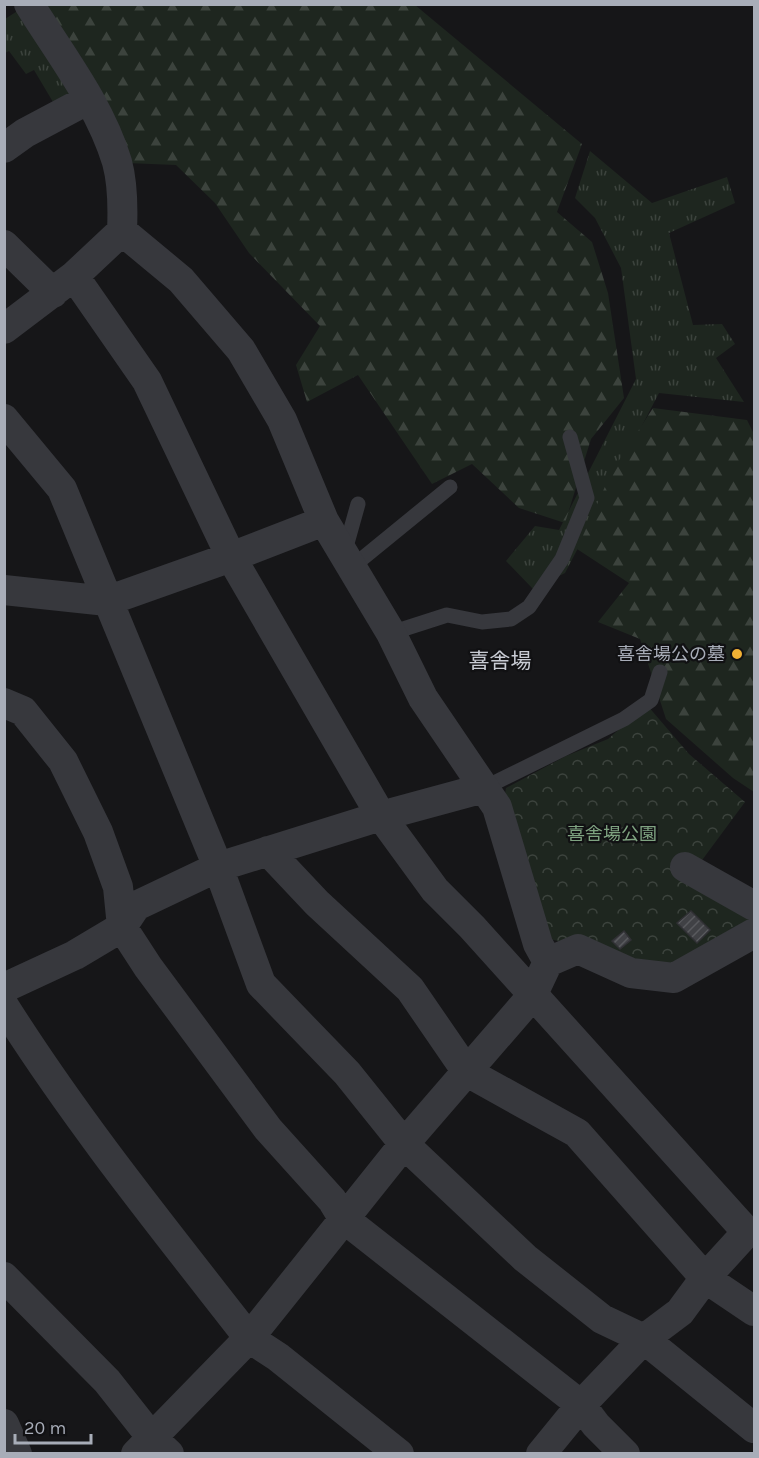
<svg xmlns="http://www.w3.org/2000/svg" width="759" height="1458" font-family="Karla,'Noto Sans JP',sans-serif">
<defs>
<pattern id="grass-tufts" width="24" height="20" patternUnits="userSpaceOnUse" patternTransform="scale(1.5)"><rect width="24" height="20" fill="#1e261f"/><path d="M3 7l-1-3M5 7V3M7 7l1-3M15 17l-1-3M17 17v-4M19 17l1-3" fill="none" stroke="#3c433d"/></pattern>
<pattern id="forest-firs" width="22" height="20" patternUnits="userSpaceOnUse" patternTransform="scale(1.5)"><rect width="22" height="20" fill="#1e261f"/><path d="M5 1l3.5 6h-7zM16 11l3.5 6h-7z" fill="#3c433d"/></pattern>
<pattern id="park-crowns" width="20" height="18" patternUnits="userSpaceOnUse" patternTransform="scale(1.5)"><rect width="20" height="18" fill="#1e261f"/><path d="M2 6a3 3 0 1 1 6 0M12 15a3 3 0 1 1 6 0" fill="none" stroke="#3c433d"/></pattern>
<pattern id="building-hatch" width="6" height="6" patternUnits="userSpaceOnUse" patternTransform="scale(1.5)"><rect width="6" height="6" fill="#404145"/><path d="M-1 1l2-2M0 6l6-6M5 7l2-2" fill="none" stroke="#595a5e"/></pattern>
</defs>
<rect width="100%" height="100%" fill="#161618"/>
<path fill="url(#grass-tufts)" d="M19,10L74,93L53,102L34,70L26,74L9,51L5,53V19Z
M590,151L652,203L727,177L735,203L669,233L693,325L722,324L735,344L716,358L744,402L659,393L565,573L533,589L506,561L535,526L559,530L636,379L621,268L595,218L575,198Z"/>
<path fill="url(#forest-firs)" d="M37,5H415L582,144L557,212L592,242L608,293L624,398L591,439L565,523L519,508L472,464L432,484L358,375L307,402L296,365L320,326L249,253L215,203L176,165L127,163Z
M653,408L747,420L754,434V792L733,778L666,719L640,639L598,622L629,583L577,549L612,471Z"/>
<path fill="url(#park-crowns)" d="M647,705L689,754L745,802L694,871L750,921L670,969L550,939L504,801L506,788L566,756L608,739Z"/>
<path fill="url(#building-hatch)" stroke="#303034" stroke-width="1.5" d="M691,911L710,930L697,943L677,923Z
M624,931L631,940L620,949L612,941Z"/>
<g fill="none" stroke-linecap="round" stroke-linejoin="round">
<path stroke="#37383d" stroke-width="15" d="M344,554L358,504
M352,567L450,487
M391,633L447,615L482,622L511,619L529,607L562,559L587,498L570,437
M484,788L624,719L651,700L660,672"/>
<path stroke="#37383d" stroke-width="30" d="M4,148L25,133L89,99
M122,231L181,280L241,350L282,420L324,521L391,633L423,698L497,807L538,944L548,962
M4,245L53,293
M74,276L147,381L231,557L381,816L435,890L472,927L747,1232L705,1278L680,1312L644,1339L581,1405L541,1454
M4,329L74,276L122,231C123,209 123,184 117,162C100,105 60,54 29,4
M4,419L62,489L218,867L261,984L347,1073L404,1144L525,1258L602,1319L644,1339L754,1428
M4,590L107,601L231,557L324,521
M4,703L23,711L63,761L98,832L118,887L122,927L148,967L268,1129L332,1200L343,1218L581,1405L596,1425L625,1454
M268,851L317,903L410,989L467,1072L577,1133L705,1278L754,1311
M685,867L754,906
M4,988L75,955L122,927L136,906L218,867L381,816L484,788
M4,1006C78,1123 164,1229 249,1338L278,1357L399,1454
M4,1277L107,1381L152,1438L169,1454
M4,1424L17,1454
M136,1454L249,1338L404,1144L532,996L548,962L578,949L631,973L674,978L754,933"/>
</g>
<circle fill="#f2b134" stroke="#111113" stroke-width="2" cx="737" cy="654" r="6"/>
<g text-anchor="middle" stroke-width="4.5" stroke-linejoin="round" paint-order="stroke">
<g font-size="18" fill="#a8adb8" stroke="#111113" text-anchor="end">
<text x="725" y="660">喜舎場公の墓</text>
</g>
<g font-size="18" fill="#7fa381" stroke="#111113">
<text x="612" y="840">喜舎場公園</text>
</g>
<g font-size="21" fill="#c9ccd4" stroke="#111113">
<text x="500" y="668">喜舎場</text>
</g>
</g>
<rect width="759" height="1458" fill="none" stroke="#a8adb8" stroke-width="12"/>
<path d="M15 1434v9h76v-9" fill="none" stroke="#a8adb8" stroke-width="3"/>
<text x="24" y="1434" font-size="18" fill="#a8adb8" stroke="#111113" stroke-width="4.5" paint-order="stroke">20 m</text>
</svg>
